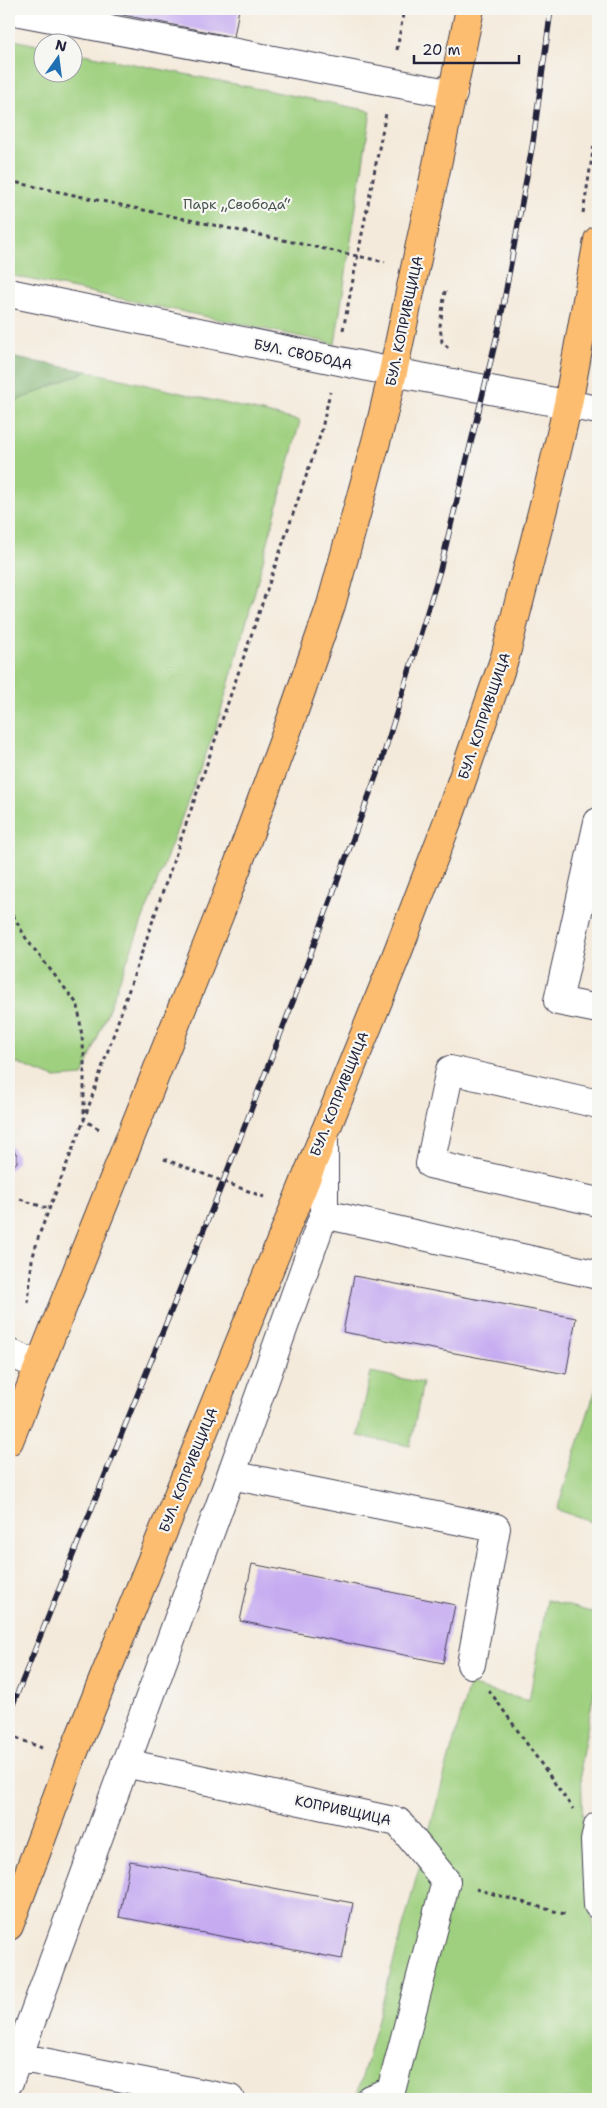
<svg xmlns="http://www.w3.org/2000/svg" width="607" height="2108" font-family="'Shantell Sans',sans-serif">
<rect width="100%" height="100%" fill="#f6f6f2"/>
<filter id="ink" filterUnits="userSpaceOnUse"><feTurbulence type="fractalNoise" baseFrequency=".02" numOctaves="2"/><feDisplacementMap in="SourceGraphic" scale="10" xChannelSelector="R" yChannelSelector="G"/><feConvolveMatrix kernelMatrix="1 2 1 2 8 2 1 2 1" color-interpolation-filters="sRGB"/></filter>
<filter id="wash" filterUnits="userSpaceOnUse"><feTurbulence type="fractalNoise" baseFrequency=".0096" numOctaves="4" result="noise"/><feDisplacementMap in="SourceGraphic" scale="20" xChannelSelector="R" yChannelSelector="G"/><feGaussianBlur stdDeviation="1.12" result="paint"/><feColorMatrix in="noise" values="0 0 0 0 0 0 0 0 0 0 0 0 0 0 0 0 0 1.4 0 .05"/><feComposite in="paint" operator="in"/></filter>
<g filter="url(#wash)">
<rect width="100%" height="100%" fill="#f4eadb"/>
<path fill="#9fd07f" stroke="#60795d" d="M9,39L42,46V72H72L73,52L371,111L335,344L9,275Z
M87,371L300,421L252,602L217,725L83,1076L55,1078L9,1060V399L16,401Z
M371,1372L423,1383L410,1446L358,1436Z
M598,1382V1524L557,1510Z
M547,1600L598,1614V1671L581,1761L584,1869L598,1950V2099H356L469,1685L529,1701Z"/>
<path fill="#7fb26e" stroke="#506a54" d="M9,357L87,371L16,401L9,399Z"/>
<g id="blocks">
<path fill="#c6abf1" d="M93,9H239L234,37Z
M9,1143L17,1155V1162L9,1171Z
M354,1276L576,1318L566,1374L343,1332Z
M252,1564L455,1605L443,1663L240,1621Z
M130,1861L353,1903L342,1959L119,1917Z"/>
</g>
</g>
<g filter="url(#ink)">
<use href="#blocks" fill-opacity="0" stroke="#424053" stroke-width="1"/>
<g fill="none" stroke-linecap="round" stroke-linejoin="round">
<defs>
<path id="minor" d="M9,10L453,94
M9,293L393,372L598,410
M598,822L558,1001L598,1009
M598,1104L450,1070L430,1164L598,1202
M324,1134V1214L598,1275
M9,1353L38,1365
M231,1475L496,1528L471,1664
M125,1763L398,1822L446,1881L391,2091L370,2099
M598,1826L595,1841L598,1905
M18,2057L230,2099
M9,2082L231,1475L324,1214"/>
<path id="major" d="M9,1441L222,908L286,734L331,605L380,427L393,372L470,9
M9,1926L71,1759L395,959L447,823L505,657L548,489L568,404L598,240"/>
</defs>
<use href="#minor" stroke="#424053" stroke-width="30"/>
<use href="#major" stroke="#424053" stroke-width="30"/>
<path stroke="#424053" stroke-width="3" stroke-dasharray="4 4" stroke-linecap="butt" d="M397,50L404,9
M9,181L385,262
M583,213L594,145L598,146
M445,291L440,326L442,342L449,348
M343,330L386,113
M9,908L27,940L78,1005L84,1054V1120L99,1129
M164,1159L264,1197
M20,1199L49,1209
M28,1303L32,1260L39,1235L84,1120L321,433L330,392
M489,1690L573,1809
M9,1735L42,1748
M476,1889L568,1915"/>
<use href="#minor" stroke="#fff" stroke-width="28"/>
<use href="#major" stroke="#fcbd6f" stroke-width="28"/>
<defs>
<path id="rail" d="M9,1714L223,1182L294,999L382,760L440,570L500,323L533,142L551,9"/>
</defs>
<use href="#rail" stroke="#22223b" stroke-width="5.5"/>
<use href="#rail" stroke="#f6f6f2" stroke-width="4" stroke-dasharray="11" stroke-linecap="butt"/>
</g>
</g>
<g text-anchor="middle" stroke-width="4.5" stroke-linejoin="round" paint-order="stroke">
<g font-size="14" fill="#48564f" stroke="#f6f6f2">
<text x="237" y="209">Парк „Свобода“</text>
</g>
<g font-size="14" fill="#22223b" stroke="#f6f6f2">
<text transform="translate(404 321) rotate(-78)" y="5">БУЛ. КОПРИВЩИЦА</text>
<text transform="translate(303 354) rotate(12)" y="5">БУЛ. СВОБОДА</text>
<text transform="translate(484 716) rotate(-71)" y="5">БУЛ. КОПРИВЩИЦА</text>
<text transform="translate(339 1094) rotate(-68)" y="5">БУЛ. КОПРИВЩИЦА</text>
<text transform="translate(188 1470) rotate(-68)" y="5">БУЛ. КОПРИВЩИЦА</text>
<text transform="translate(343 1810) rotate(12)" y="5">КОПРИВЩИЦА</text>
</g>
</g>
<rect width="607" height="2108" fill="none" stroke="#f6f6f2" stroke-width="30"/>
<g transform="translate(58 58) rotate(14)"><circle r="24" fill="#f6f6f2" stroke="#a1a1a9"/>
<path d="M0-4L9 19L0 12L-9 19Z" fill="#1f6fb2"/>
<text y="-8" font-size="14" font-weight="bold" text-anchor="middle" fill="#22223b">N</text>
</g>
<path d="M414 55v8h105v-8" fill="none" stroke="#22223b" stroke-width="2.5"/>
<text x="422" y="55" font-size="15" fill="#22223b" stroke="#f6f6f2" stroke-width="4" paint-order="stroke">20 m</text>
</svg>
